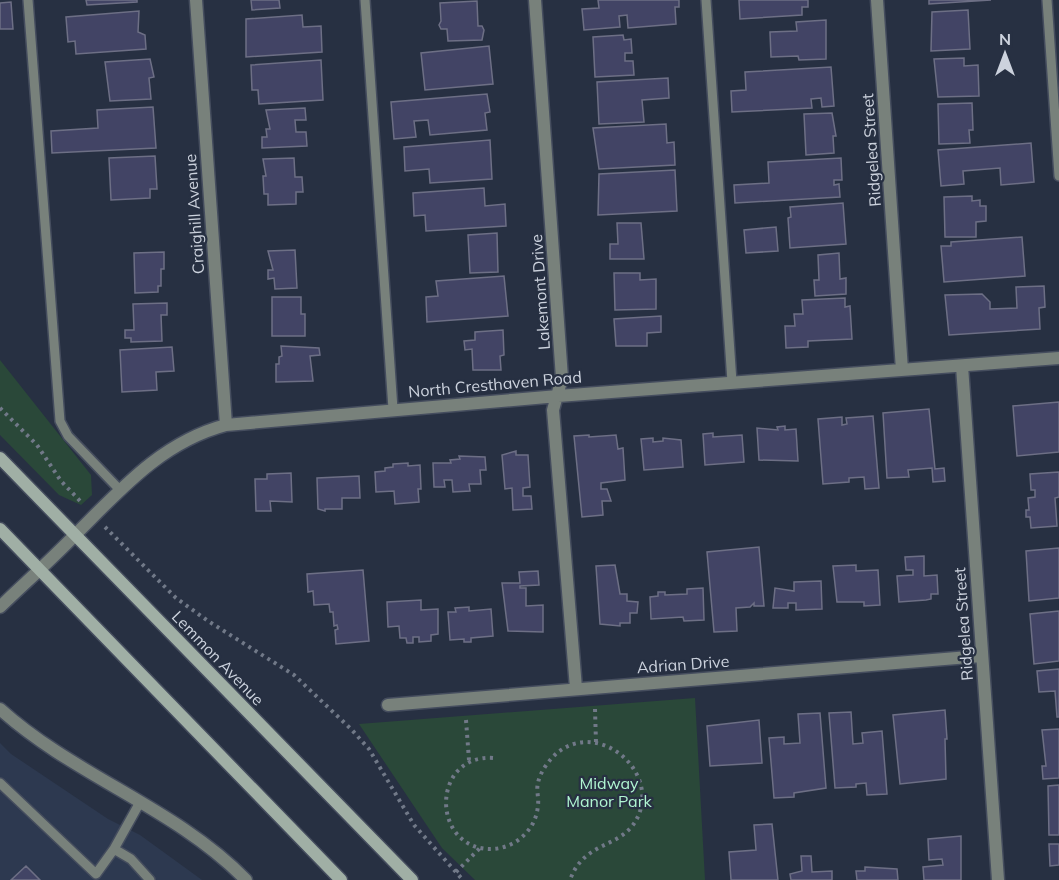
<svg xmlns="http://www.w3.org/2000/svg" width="1059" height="880" font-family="Mulish,sans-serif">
<rect width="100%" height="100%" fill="#273042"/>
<path fill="#2d3950" d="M0,743L11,754L108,819L140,835L202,880H0Z"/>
<path fill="#2a4839" d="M0,360L91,475L92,495L81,505L59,495L0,435Z
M695,698L705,880H475L442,848L359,724Z"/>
<path fill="#424465" stroke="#6d6f85" stroke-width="1.5" d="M86,0H137V2L87,5Z
M251,0H279L280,8L252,10Z
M598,0H679V7H675L676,24L628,28L627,15L619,16L620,27L584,30L582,9L599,8Z
M739,0H808V7H802V15L740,19Z
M929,0H991L929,4Z
M477,1L478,26H482L484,30L482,40L448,41L447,29H441L439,25L441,21L440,3Z
M11,2L13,29H0V3Z
M968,10L970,49L931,51L932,12Z
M139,11L138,32L145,35L146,49L76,54L75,41L68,42L66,17Z
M302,15L303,27L321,26L322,52L246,57V19Z
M826,20V59L799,60L798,56L771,57L770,32L797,31L796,22Z
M623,35L624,40L631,39L632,53H625V61H633L634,75L595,77L593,37Z
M489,46L493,84L425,90L421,53Z
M964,58V66L978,65L979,96L938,97L934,59Z
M150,59L154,77L149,78L151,99L110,101L105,62Z
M321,60L323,100L259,104L258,90H252L251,65Z
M831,67L834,106L822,107L821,98L811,99L812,108L732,112L731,91L746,90L745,72Z
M668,78L669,98L642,100L644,122L599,124L597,82Z
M487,94L490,112L485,113L487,130L430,135L428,120L414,121L416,137L394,139L391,102Z
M972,103L973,130H969L970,143L939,144L938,104Z
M153,107L156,148L52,153L51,131L98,128L97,110Z
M305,108L306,120H295L296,132H306L307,146L262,148V137H267L266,129H270L266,110Z
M832,113L836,136H833L834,153L806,155L804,114Z
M666,124L667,143L674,142L675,165L599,169L593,128Z
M490,140L492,179L430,183L429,169L405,171L404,147Z
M1031,143L1034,182L1001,185L1000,168L963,171L964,184L941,186L938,150Z
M155,156L157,189H150V198L111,200L109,158Z
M294,158L295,177H302L303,192H296V204L268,205V194H264L263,176H266L263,159Z
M841,158L842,180H834V185L839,184L840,197L735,203L734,185L769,183L768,162Z
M675,170L677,211L598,215L599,174Z
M484,188L485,206L505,204L506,226L426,231L425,215L414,216L413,193Z
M972,196V201L980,200V206H986V221L976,222V237H945L944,197Z
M843,203L846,244L790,248L788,218L791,217L790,207Z
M617,223H641L644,259H610V244H618Z
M776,227L778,251L746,253L744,230Z
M497,233L498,272L470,273L468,235Z
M1022,237L1025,276L944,282L941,246H951V242Z
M295,250L297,288L275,289L274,278L268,279V270H273L268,251Z
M164,252V269H161V286H158V292L135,293L134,253Z
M839,253L840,279L846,278V294L815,296L814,280H819L818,255Z
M614,273H640V280L656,279V309L615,310Z
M504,276L508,316L427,322L426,297L438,296L436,281Z
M1044,286L1045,307L1039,308L1040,329L949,335L945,295L982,294L990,302V309L1017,308L1016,287Z
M272,297H301V314H305V336H272Z
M845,298V307L850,306L852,339L808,341V347L786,348L785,326H795L794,314H803L802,300Z
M167,303V315H161L162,341L131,342V338H125V330H134L133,304Z
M661,316V332L647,333V346H616L614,319Z
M503,330L504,355L500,356L501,370H473L472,349L465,350L464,341L475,340V332Z
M281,346L319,348L320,355L310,356L313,381L276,382V364H279V357L282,356Z
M172,347L174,371L156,372L157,390L122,392L120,350Z
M1059,402V452L1017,456L1013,406Z
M929,409L935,469L944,468L945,481L933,482L932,468L908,470L909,477L887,478L883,413Z
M873,416L879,488L865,489L864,477L849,478V482L823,484L818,419L842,417V425L847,424L846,418Z
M785,426V430L796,429L798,461L759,460L757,428L778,430L777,427Z
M713,433V437L742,435L744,462L705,465L703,434Z
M589,435V437L616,435L618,449L623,448L625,480L601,483V489H607L611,501H602L603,515L582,517L574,436Z
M653,438V442L663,441V438L681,440L683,467L644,470L641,439Z
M516,451V455H528L530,487L523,488V496H531L532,509L513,510L512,488L505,489L502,455Z
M459,456L485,457L486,470H480L481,484H469L470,491L453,492L452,480H444L445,487H434L433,463H451L450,460L460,459Z
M408,463V466L420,465L421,489H418L419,502L395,504L394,491L376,492L375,472L385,471V468L393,467V464Z
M1059,472V497L1055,498L1057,526L1031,528L1030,517H1026V510H1029L1028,498L1035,497V490H1031L1030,474Z
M291,473L292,502L270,501L271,511H256L255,479H267V474Z
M359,476L360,498H342V509H325V511L318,509L317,478Z
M759,547L764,606H754V603L750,607L736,608L737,631L714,632L707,552Z
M1059,548V598L1029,601L1026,551Z
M924,556V576L937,575L938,594H931V599L926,600L899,602L897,576L913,575V570H906L905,557Z
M615,565L620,594H627V601L638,602L637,613H630V623H620V626L600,624L596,566Z
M856,565V571L878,570L880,605L864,606V602H837L833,566Z
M363,570L369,641L336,644L335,630L338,629L337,625L334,626L333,612H330L329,604L314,605L313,591L308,592L307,574Z
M538,571L539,585L520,586V588H526V606L543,605V632L508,631L502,583H520L519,572Z
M821,581L822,609L796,610V603H788V608H773L775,588L794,591V582Z
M703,588L704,620L684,621L683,617L651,619L650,597L658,596V592H665V595L687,594V589Z
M421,600V610L438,609V634L431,635V641L419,642V637H413V643H407L406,638H400L399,626L388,627L387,602Z
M469,607V611L491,609L493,636L471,638V642H464V639L450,640L448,612H456L455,608Z
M1059,611V661L1034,664L1030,614Z
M1059,669V717H1057L1055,691L1039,692L1037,671Z
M945,710L947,739H945L946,779L900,784L893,715Z
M851,712L853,744L863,743L862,733L882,731L887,794L867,795L866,783L856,784V787L835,788L829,713Z
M820,713L826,788L794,793V797L774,798L769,738L784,737V744L800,743L798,714Z
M759,720L762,763L710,766L707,726Z
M1059,729V778L1043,779L1042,766H1046L1042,730Z
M1059,785V835H1049L1048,786Z
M772,824L778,880H731L729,852L756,850L754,825Z
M961,836V880H924L923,867L943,865L942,859L929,860L928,839Z
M1049,844H1059V865L1050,866Z
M801,856H811L812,872L832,871V880H791L790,874L802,871Z
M26,866L40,880H11Z
M865,867L897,869L898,880H857L856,871H865Z"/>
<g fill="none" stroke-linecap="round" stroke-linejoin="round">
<defs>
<path id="lane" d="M28,0L60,421L68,436L119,489
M365,0L393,409
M706,0L732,382
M1047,0L1059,176
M0,783L96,874L114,849L131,859L150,880
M114,849L139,804"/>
<path id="street" d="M196,0L226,425
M535,0L562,378L553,410L576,688
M877,0L902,370
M962,366L998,880
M0,607C26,582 52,559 76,534C121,489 162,442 226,425L558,396L1059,358
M388,705L981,656
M0,709C74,776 176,808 246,880"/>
<path id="secondary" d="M0,458L412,880
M0,529L341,880"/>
</defs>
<use href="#lane" stroke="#454d5e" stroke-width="12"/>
<use href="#street" stroke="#454d5e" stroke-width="15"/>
<use href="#secondary" stroke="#454d5e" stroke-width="15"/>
<path stroke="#717988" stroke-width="4" stroke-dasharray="3 4.5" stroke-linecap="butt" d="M0,408L37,445L61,481L83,504
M105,527L176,598L208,621L294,675L351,729L369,749L414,825L463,880
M595,709L596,743
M466,720L469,760
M493,758C436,754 430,836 480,848C508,854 536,834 538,805C539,798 536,790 538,783C540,772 549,760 557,753C597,720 657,768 639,814C625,850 585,838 570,880
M456,872L480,848"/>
<use href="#lane" stroke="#78817b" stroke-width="9"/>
<use href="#street" stroke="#78817b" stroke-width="12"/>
<use href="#secondary" stroke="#a0afa5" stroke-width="12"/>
</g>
<g text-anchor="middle" stroke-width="4.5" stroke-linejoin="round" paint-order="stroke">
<g font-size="16" fill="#ccd2dd" stroke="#273042">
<text transform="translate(871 150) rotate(-94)" y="6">Ridgelea Street</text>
<text transform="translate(194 214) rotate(-94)" y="6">Craighill Avenue</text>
<text transform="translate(540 292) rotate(-94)" y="6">Lakemont Drive</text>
<text transform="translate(495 384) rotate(-5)" y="6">North Cresthaven Road</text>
<text transform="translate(963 624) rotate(-94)" y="6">Ridgelea Street</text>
<text transform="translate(218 658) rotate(46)" y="6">Lemmon Avenue</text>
<text transform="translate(683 664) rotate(-4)" y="6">Adrian Drive</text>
</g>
<g font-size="16" fill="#b0f5d1" stroke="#273042">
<text x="609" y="789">Midway<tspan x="609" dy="18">Manor Park</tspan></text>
</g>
</g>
<g transform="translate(1005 54)" stroke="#273042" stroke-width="4.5" paint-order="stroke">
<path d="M0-4.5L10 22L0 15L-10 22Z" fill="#ccd2dd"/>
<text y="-9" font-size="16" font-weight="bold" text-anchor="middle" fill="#ccd2dd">N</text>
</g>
</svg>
